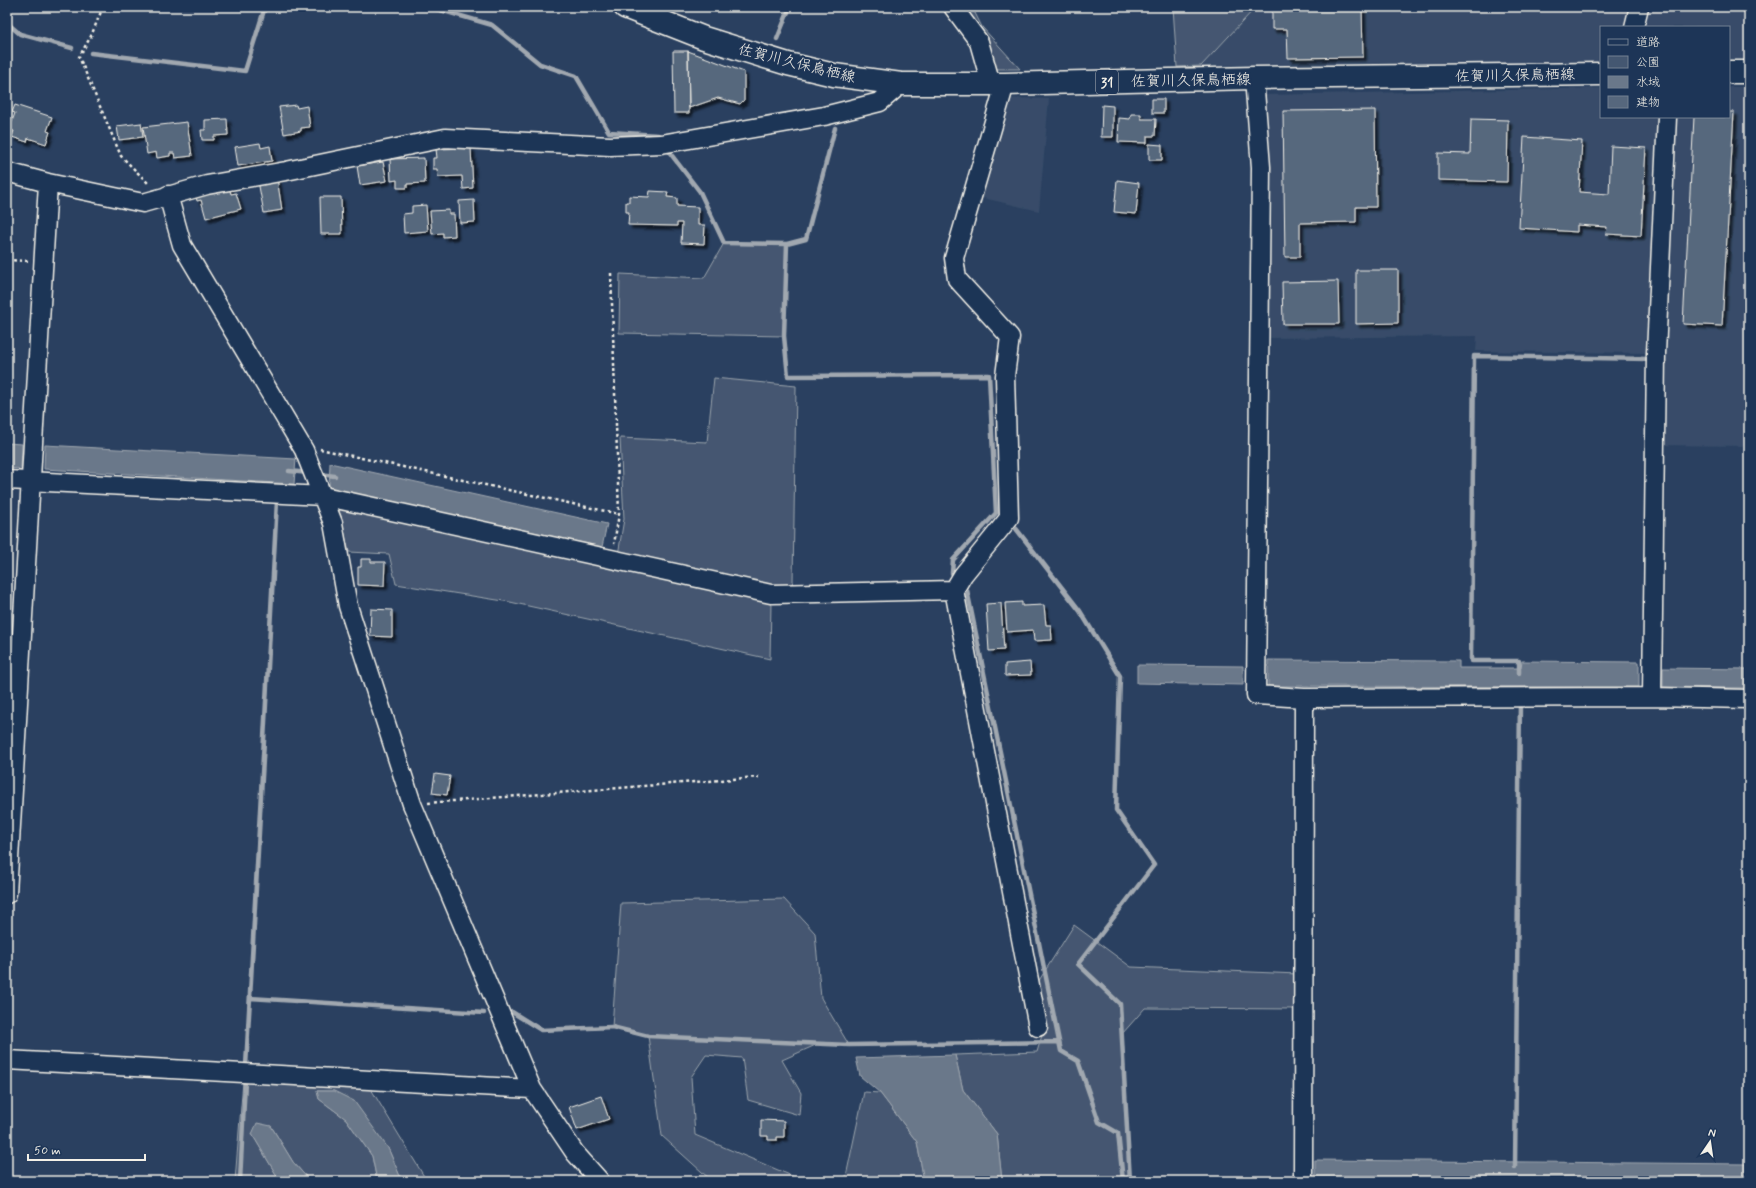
<svg xmlns="http://www.w3.org/2000/svg" width="1756" height="1188" font-family="Mynerve,'Klee One',sans-serif">
<defs>
<filter id="shadow"><feDropShadow dx="3.5" dy="3.5" stdDeviation="1" flood-color="#0009"/></filter>
</defs>
<rect width="100%" height="100%" fill="#2a4060"/>
<filter id="ink" filterUnits="userSpaceOnUse"><feTurbulence type="fractalNoise" baseFrequency=".025" numOctaves="2"/><feDisplacementMap in="SourceGraphic" scale="8" xChannelSelector="R" yChannelSelector="G"/><feConvolveMatrix kernelMatrix="1 2 1 2 8 2 1 2 1" color-interpolation-filters="sRGB"/></filter>
<g filter="url(#ink)">
<path fill="#374c69" d="M1256,7H1713L1749,13V59L1729,60V27H1601V63L1201,66Z
M1729,87H1749V446L1652,445V353L1476,351L1477,336L1267,338L1263,95L1601,88V117H1729Z
M1006,98L1049,99L1039,211L979,197Z"/>
<path fill="#445771" stroke="#9ca4ac" d="M960,7H972L982,27L1020,69H994Z
M1173,7H1256L1201,66L1177,67Z
M724,243L787,244L784,336L619,333L620,274L704,278Z
M714,378L796,386L793,582L771,602L770,659L510,602L396,584L389,554L349,552L338,508L616,567L624,519L620,438L707,442Z
M784,899L815,933L821,998L849,1045L818,1044L782,1060L801,1093L799,1115L748,1100L742,1058L706,1055L691,1077L695,1135L804,1181H712L662,1136L648,1036L612,1027L621,903Z
M1074,925L1131,967L1298,974V1009L1145,1008L1122,1034L1130,1181H1002L997,1134L963,1090L955,1055L1037,1052L1045,1025L1038,982Z
M243,1081L371,1089L425,1178V1181H402L388,1148L334,1091H317L319,1099L346,1119L372,1156L377,1181H310L293,1162L271,1126L252,1134L280,1181H235Z
M864,1092L880,1093L917,1142L924,1181H845Z"/>
<path fill="#6a788a" stroke="#a1a8b0" d="M7,443L22,444L21,469L7,468Z
M45,445L296,459L294,484L44,469Z
M330,463L607,524L602,547L329,488Z
M1268,660L1459,661V668H1521L1522,661L1639,662V687L1268,686Z
M1137,665L1243,666V685L1137,683Z
M1663,668L1749,669V688L1663,687Z
M955,1055L963,1090L997,1134L1002,1181H924L917,1142L880,1093L860,1076L856,1058Z
M317,1091H334L354,1101L388,1148L402,1181H377L372,1156L346,1119L319,1099Z
M257,1123L271,1126L293,1162L310,1181H280L252,1134Z
M1315,1160L1749,1164V1181H1469L1315,1178Z"/>
<g fill="none" stroke-linecap="round" stroke-linejoin="round">
<path stroke="#a1a8b0" stroke-width="4.5" d="M430,7L492,25L540,64L576,76L609,132L658,135
M7,23L20,34L72,48
M777,39L790,7
M91,53L245,71L265,7
M835,128L806,239L787,244L784,336L788,376L989,375L996,513L953,560L952,573L956,578
M670,153L700,192L724,243L787,244
M289,471L309,473
M319,474L335,476
M277,501L246,1066L250,998Z
M1014,526L1080,611L1120,676L1116,810L1154,865L1078,964L1120,1004L1130,1181
M962,585L967,590L1061,1051L1078,1061L1099,1122L1118,1133L1123,1181
M1519,673V661H1471L1474,356L1648,359L1649,356
M250,998L484,1013
M512,1012L541,1030L612,1027L648,1036L849,1045L1059,1042
M1515,1167L1520,701
M240,1181L245,1082"/>
</g>
<path fill="#56677d" stroke="#f4f1e8" filter="url(#shadow)" d="M1272,7H1362L1363,57L1288,58L1287,29H1272Z
M673,51H688L689,113H674Z
M688,51L744,72V100L740,104L718,98L689,108Z
M1152,99H1164V113H1152Z
M15,105L52,117L47,131L50,132L46,144L28,138L27,142L12,137L14,131L9,130L15,113L12,112Z
M296,105L297,108L307,106L310,127L301,128V131L284,134L279,107Z
M1102,105L1113,106V137H1101Z
M1375,110L1376,207H1356V222L1300,223V257H1285L1283,111Z
M1729,112H1734L1722,326L1683,324L1694,117H1729Z
M1131,114H1141V119H1156L1155,136H1147V143L1118,142L1119,118L1130,119Z
M227,119L228,135L214,136V140H202L201,130H205V120Z
M1471,119L1508,120L1507,182L1438,180V153L1470,154Z
M187,122L192,156L175,158L174,153H170V156L157,158L156,152L147,154L143,127Z
M141,123L143,137L119,140L117,126Z
M1524,137L1582,141L1579,192L1609,194L1611,146L1646,148L1641,236L1606,234L1607,227L1577,225V232L1519,228Z
M260,143L261,148L270,146L272,161L238,166L235,147Z
M1149,144L1162,145V160H1149Z
M471,148L473,188L463,189L462,176L438,177L437,169H433V158H437L436,149Z
M424,158L425,183L407,184V188H397V180L391,181L390,159Z
M383,162L387,181L360,185L357,166Z
M277,178L282,210L264,213L258,181Z
M1117,180L1139,183L1136,214L1114,212Z
M229,187L231,194L236,193L241,209L206,218L201,200L197,201L195,192Z
M650,191L668,192L667,197L677,198V206L698,207V225H705L704,244L681,243L682,223H677V226L628,225L629,212H626V202H629V196L649,197Z
M320,197H341L342,234H321Z
M474,200L475,222L460,223L459,201Z
M426,205L428,231L404,233L403,214L412,213V206Z
M449,210V214H454L455,236L443,237V233L432,234L430,211Z
M1356,270H1398V323L1356,324Z
M1338,281L1339,324H1283L1282,282Z
M361,559H371V562H385L384,586L358,585V567H361Z
M1022,602V606L1044,605L1046,625H1051L1052,640L1034,641L1033,630L1007,632L1005,603Z
M1001,603L1004,650L989,651L986,604Z
M371,609L392,610V637L370,636Z
M1030,662L1031,675L1005,676V664Z
M435,774L450,776L447,795L432,793Z
M601,1096L609,1119L577,1130L569,1107Z
M761,1120L784,1121V1137H777V1140H768V1136H761Z
M700,1177L701,1181H691Z"/>
<g fill="none" stroke-linecap="round" stroke-linejoin="round">
<defs>
<path id="street" d="M953,7L979,42L991,84
M1634,27L1639,7
M1254,78L1261,167L1256,695L1304,698L1652,697L1749,699
M1005,84L954,258L957,279L1010,337L1005,376L1009,518L963,575L954,590L1038,1027
M7,172L48,183L143,203L207,185L286,171L445,138L610,146L661,144L824,116L880,102L901,84
M168,195L182,245L304,450L333,523L348,606L412,804L532,1089L575,1153L600,1181
M7,480L323,496L771,594L954,590
M1652,697L1656,353L1667,117
M7,894L48,183
M7,1060L532,1089
M1303,1181L1304,698"/>
<path id="primary" d="M625,7L704,38L788,64L834,75L901,84H1005L1254,78L1601,74
M1729,72H1749"/>
</defs>
<use href="#street" stroke="#f4f1e8" stroke-width="21"/>
<use href="#primary" stroke="#f4f1e8" stroke-width="25"/>
<path stroke="#f4f1e8" stroke-width="2.5" stroke-dasharray="3 3" stroke-linecap="butt" d="M103,7L91,36L79,57L121,156L149,184
M7,260L28,261
M611,273L619,514L614,544
M320,449L619,514
M428,803L759,777"/>
<use href="#street" stroke="#1d3557" stroke-width="18"/>
<use href="#primary" stroke="#1d3557" stroke-width="22"/>
</g>
</g>
<g text-anchor="middle" stroke-width="4" stroke-linejoin="round" paint-order="stroke">
<rect fill="#1d3557" stroke="#b4b9bc" stroke-width="1" x="1096" y="70" width="22" height="24" rx="3"/>
<g font-size="14" font-weight="bold" fill="#f4f1e8">
<text x="1107" y="87">31</text>
</g>
<g font-size="15" fill="#f4f1e8" stroke="#1d3557">
<text transform="translate(797 63) rotate(14)" y="5">佐賀川久保鳥栖線</text>
<text transform="translate(1515 75) rotate(-1)" y="5">佐賀川久保鳥栖線</text>
<text transform="translate(1191 80) rotate(-1)" y="5">佐賀川久保鳥栖線</text>
</g>
</g>
<rect width="1756" height="1188" fill="none" stroke="#1d3557" stroke-width="24"/>
<rect x="12" y="12" width="1732" height="1164" fill="none" stroke="#f4f1e8" stroke-width="1.5" filter="url(#ink)"/>
<rect x="1600" y="26" width="130" height="92" fill="#1d3557" stroke="#738091"/>
<rect x="1608" y="39" width="20" height="6" fill="#1d3557" stroke="#738091"/>
<text x="1636" y="46" font-size="12" fill="#f4f1e8">道路</text>
<rect x="1608" y="56" width="20" height="12" fill="#445771" stroke="#738091"/>
<text x="1636" y="66" font-size="12" fill="#f4f1e8">公園</text>
<rect x="1608" y="76" width="20" height="12" fill="#6a788a" stroke="#738091"/>
<text x="1636" y="86" font-size="12" fill="#f4f1e8">水域</text>
<rect x="1608" y="96" width="20" height="12" fill="#56677d" stroke="#738091"/>
<text x="1636" y="106" font-size="12" fill="#f4f1e8">建物</text>
<g transform="translate(1710 1142) rotate(13)" stroke="#1d3557" stroke-width="3" paint-order="stroke">
<path d="M0-3L7 15L0 10L-7 15Z" fill="#f4f1e8"/>
<text y="-6" font-size="11" font-weight="bold" text-anchor="middle" fill="#f4f1e8">N</text>
</g>
<path d="M28 1154v6h117v-6" fill="none" stroke="#f4f1e8" stroke-width="2"/>
<text x="34" y="1154" font-size="12" fill="#f4f1e8" stroke="#1d3557" stroke-width="3" paint-order="stroke">50 m</text>
</svg>
